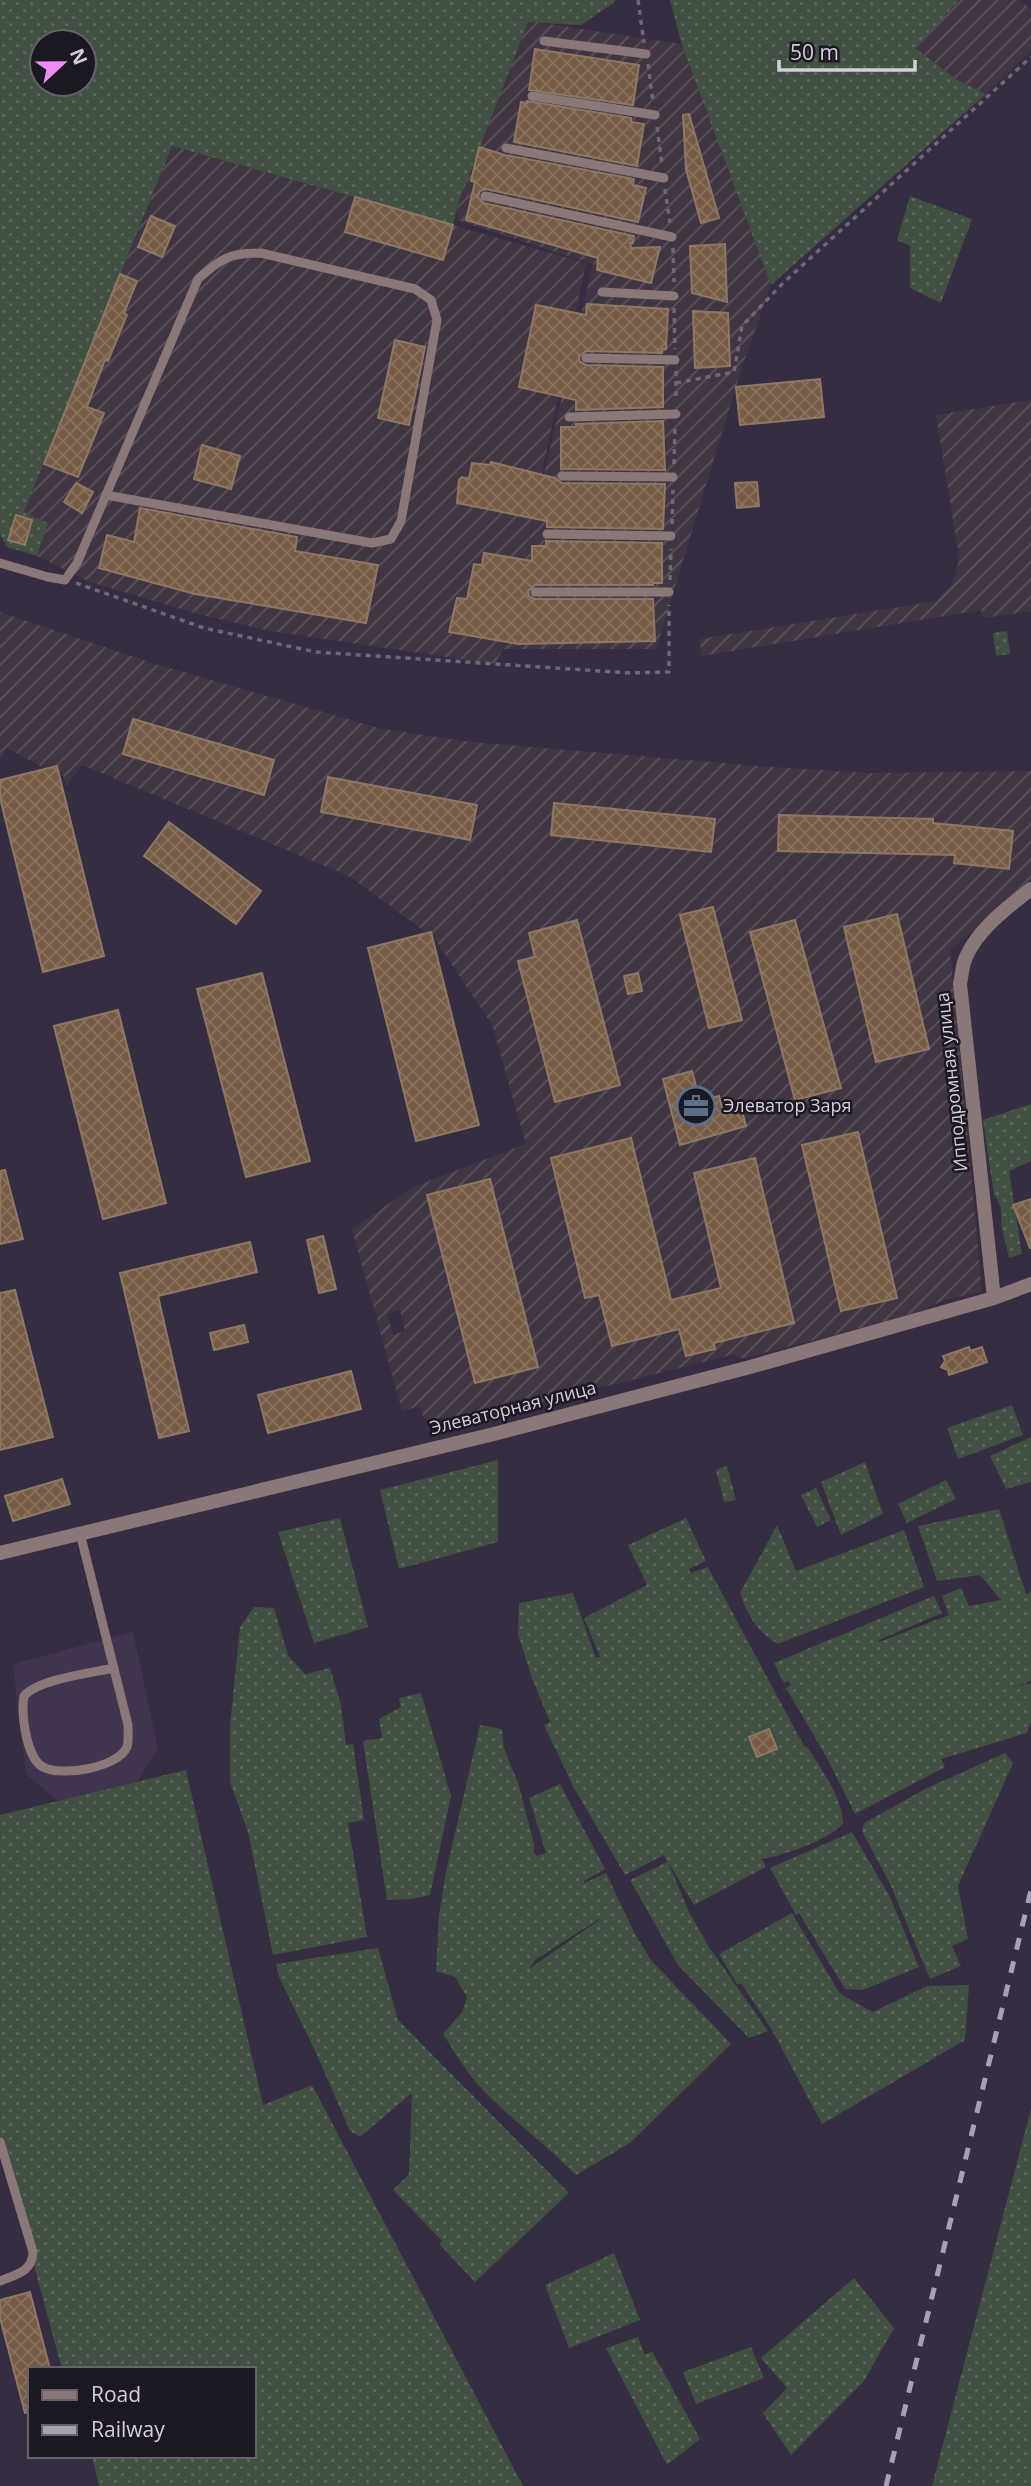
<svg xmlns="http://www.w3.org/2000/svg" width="1031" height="2486" font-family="'Open Sans',sans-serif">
<defs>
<pattern id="industrial-furrows" width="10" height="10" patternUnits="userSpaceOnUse" patternTransform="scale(1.75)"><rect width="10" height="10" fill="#423543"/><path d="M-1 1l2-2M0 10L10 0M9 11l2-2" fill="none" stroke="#5c515e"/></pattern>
<pattern id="grass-dots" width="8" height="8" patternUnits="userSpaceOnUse" patternTransform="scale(1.75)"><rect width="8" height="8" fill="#405041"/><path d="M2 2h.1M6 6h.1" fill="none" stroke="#5b685c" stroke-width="1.8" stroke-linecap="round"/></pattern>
<pattern id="building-cross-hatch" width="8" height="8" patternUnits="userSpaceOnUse" patternTransform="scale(1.75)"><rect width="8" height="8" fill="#765c44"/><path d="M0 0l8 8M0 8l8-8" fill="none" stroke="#89725e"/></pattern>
</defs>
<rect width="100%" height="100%" fill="#372d42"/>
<path fill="#40344f" d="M133,1632L158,1749L137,1782L58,1801L26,1774L13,1664Z"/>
<path fill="url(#industrial-furrows)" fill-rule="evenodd" d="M959,0H1018L1031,9V51L986,94L959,81L915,48Z
M528,21L682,44L771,285L742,367L656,649H503L495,664L270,631L198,614L90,582L37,556L48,523L24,513L172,146L586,263L524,559L593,264L457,220L458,204Z
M1031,400V611L983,618L981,610L701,656L700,639L936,601L952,584L958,564V550L936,415Z
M0,612L152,663L382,729L472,742L760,766L867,773L1031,771V882L950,950L982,1291L945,1300L920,1311L865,1327L745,1358L737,1357L735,1354L484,1417V1419L473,1420L462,1415L424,1420L420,1406L402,1411L352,1229L413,1187L526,1144L492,1025L434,938L349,876L82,765L66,786L62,771L53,773L7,748L0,760ZM400,1310L405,1331L393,1335L387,1314Z"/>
<path fill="url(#grass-dots)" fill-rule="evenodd" d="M0,0H615V2L581,25L528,22L458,204L453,225L172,146L24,512L48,523L37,556L7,547L0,535ZM42,42H84V84H42Z
M670,0H959L915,48L959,81L986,94L771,285L682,45Z
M910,196L972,219L941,303L910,288V246L897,240Z
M1007,631L1010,654L996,656L993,633Z
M1031,1104V1161L1009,1171L1022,1254L1009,1258C1007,1248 1004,1238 1002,1229C1000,1215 1004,1208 994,1195L983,1120Z
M1012,1405L1023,1435L958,1459L947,1428Z
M1031,1437V1482L1006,1489L990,1456Z
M498,1460V1542L399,1569L380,1490Z
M865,1462L883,1514L841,1535L821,1482Z
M727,1466L736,1500L724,1502L716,1470Z
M946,1480L956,1499L907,1523L898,1504Z
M816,1488L831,1520L817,1527L801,1495Z
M999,1509L1026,1594L1031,1592V1681L1015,1687L1031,1683V1722L1027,1733L941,1759L945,1767L855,1814L827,1758L786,1688L791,1685L788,1681L784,1683L774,1663L934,1596L942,1613L879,1640V1642L949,1615L942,1596L961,1588L969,1606L1001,1600L980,1575L937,1581L918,1526Z
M340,1518L368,1627L314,1643L278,1532Z
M686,1518L706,1561L689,1569L690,1573L708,1567L804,1746L808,1748C822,1771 842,1796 843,1823C832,1839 782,1856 762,1859L766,1867L694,1905L668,1862L689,1912L709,1947L768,2031L749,2038L678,1965L630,1880L667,1862L664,1855L625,1875L574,1788L544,1725L550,1722L532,1678L518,1634L519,1603L573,1593L596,1658L600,1657L584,1618L647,1585L628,1545Z
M777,1525L796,1571L904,1530L924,1587L778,1644C758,1633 747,1615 740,1593Z
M254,1607L274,1608L288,1655L305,1674L330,1668L341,1705L346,1745L353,1744L364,1820L348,1823L367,1937L273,1955L248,1832L230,1782V1726L240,1627Z
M421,1693L451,1796L430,1895L412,1899L387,1900L363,1741L382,1738L379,1719L401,1707L399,1698Z
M480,1725L502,1729L504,1748L519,1786L534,1844V1853L537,1856L546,1853L529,1798L560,1784L605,1869L584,1881V1883L606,1873L635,1934L651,1960L731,2044L630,2143L576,2175C547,2145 513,2121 484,2091C468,2075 455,2053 443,2034L463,2011L467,1997L455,1977L436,1971L439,1915L446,1872ZM599,1919V1920L529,1969L535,1960Z
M1005,1753L1013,1763L958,1886L968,1939L952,1946L961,1966L930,1979L891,1886L862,1831L864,1823L927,1788Z
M186,1770L263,2105L312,2085L523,2486H99L92,2456H254V2369H62L0,2140V1815Z
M852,1832L890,1897L919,1967L863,1990L845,1989L799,1913L796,1915L770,1868Z
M792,1913L840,1994L873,2012L927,1986L969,1985L965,2040L822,2124L772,2030L741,1983L737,1984L719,1954Z
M378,1948L398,2020L569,2193L475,2282L439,2244L442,2241L393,2190L409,2174L412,2093L360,2137L350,2131L317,2055L279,1977L276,1964Z
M1031,2109V2486H932Z
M614,2253L640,2320L569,2348L545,2285Z
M854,2278L894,2328L864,2381L791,2455L763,2413L787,2388L761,2358Z
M638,2337L645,2355L652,2351L700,2439L667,2465L606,2348Z
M751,2347L764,2378L696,2404L683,2372Z"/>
<path fill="url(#building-cross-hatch)" stroke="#8d7864" stroke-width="2" d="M535,49L639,65L633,105L529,90Z
M527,101L631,118V122L644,124L637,166L514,142L521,102L527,103Z
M689,114L719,218L701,223L686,169L683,115Z
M479,147L505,155L634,179L633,185L646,188L638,222L486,189L480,191L478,197L484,203L634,236L633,243H630L631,248L660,247L651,283L597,270L598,258L466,220L475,182L471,181Z
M355,197L453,225L443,260L345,232Z
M151,216L175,226L162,257L138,247Z
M725,244L727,302L692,293L690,246Z
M120,274L137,281L124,313L127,315L108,361L105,360L87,407L104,413L78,477L44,464Z
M587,304L668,309L666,349H662V353L586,351L579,357L580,362L586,365L663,367V407L576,410V400L519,387L536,305L586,315Z
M693,311L728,313L730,366L695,368Z
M395,340L425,347L409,425L378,418Z
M820,379L824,417L740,425L736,387Z
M663,421L665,470L561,469V427H576V424Z
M202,445L240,456L231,489L194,479Z
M491,462L555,478L562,483L665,484L663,529L547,527V521L457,503L459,480L462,477L469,479L472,463L490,465Z
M757,482L759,506L737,508L735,483Z
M76,483L93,492L82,513L64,502Z
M140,508L297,537L295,551L378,565L366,623L195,594L99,568L107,535L134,542Z
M16,515L32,520L25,545L8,540Z
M546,541L662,543V583H653V585H535L528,591L529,596L535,599H653L655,641L518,644L449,632L457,598L467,599L474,564L482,565L484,553L532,561V546H546Z
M133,719L274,760L264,795L123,754Z
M57,766L104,956L43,972L0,798V780Z
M328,777L477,805L470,840L321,812Z
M554,803L715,819L711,852L551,835Z
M779,815L933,819V823L1013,831L1009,869L954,863L955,855L778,851Z
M169,822L261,891L236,924L144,856Z
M713,907L742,1020L709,1028L680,915Z
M897,914L929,1049L876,1062L844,927Z
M577,920L620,1085L555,1102L518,961L535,957L529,933Z
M795,920L841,1088L795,1100L750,932Z
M431,932L479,1125L416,1141L368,948Z
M262,973L310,1161L246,1177L197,989Z
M638,973L642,991L628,994L624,976Z
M118,1010L166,1203L103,1219L54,1026Z
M692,1071L700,1101L719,1096L724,1115L742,1111L746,1126L680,1145L663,1079Z
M858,1132L897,1298L841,1311L802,1145Z
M631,1138L671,1300L721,1288L694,1173L755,1158L794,1323L714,1343L715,1349L686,1356L679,1329L612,1346L599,1295L585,1298L551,1158Z
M5,1170L23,1239L0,1244V1171Z
M490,1179L538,1367L475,1383L427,1195Z
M1031,1199V1248H1030L1013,1205Z
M323,1236L336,1289L319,1293L307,1240Z
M250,1242L257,1272L158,1296L189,1431L159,1438L120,1273Z
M15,1290L53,1437L0,1450V1293Z
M244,1325L248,1342L214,1350L210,1333Z
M969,1347L970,1351L982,1347L987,1362L949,1375L948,1370L941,1367L945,1361L943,1356Z
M351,1371L361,1409L268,1433L258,1395Z
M62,1479L70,1504L13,1521L5,1496Z
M769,1729L777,1749L757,1757L749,1737Z
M30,2292L50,2369H30V2412L25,2413L0,2318V2300Z"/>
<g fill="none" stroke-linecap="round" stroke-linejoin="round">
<path stroke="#6f6679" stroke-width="3.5" stroke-dasharray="5 5" stroke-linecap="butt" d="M638,0L644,43
M648,64L653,102
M657,127L662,164
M665,189L670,223
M673,248L674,282
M674,308L675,349
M676,371V401
M676,383L734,372L742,326L783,283L1031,57
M674,464L675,427
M672,524L673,490
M670,580L671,549
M76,583L204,628L316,652L630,673L669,672V605"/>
<path stroke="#8a7878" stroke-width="9" d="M544,41L646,54
M532,96L655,115
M506,148L664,178
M485,196L672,237
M602,292L674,296
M586,358L675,360
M569,417L676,414
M562,476L673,477
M547,534L671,536
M0,563L48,577L65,580L77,563L198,279C221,258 230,253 261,253L415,289L431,300L437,320L401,521L391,539L372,543L106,495
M535,592H669
M80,1533L128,1725C128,1732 129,1740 127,1747C118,1768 61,1777 43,1767C26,1758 21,1713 24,1696C39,1679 91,1673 114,1668
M0,2142L33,2252C32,2272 17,2274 0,2281"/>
<path stroke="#8a7878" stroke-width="14" d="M994,1298L960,984C962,975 962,965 966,957C979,928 1007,908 1031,889
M0,1553L494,1434L750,1367L994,1298L1031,1284"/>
<path stroke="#a8a1b1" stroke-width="5" stroke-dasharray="12 12" stroke-linecap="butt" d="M886,2486L1031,1890"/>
</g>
<defs>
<symbol id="office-ring" viewBox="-11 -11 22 22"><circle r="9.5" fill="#1c1821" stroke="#5c6f8a" stroke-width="1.5"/><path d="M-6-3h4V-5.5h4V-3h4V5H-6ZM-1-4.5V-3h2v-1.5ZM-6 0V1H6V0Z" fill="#5c6f8a"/></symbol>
</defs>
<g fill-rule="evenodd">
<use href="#office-ring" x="674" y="1084" width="44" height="44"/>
</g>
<g text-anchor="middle" stroke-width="5" stroke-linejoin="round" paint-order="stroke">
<g font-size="18" fill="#d4cedc" stroke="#1c1821">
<text transform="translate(952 1082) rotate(-96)" y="6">Ипподромная улица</text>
<text transform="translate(513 1408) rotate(-14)" y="6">Элеваторная улица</text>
</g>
<g font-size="18" fill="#d4cedc" stroke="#1c1821" text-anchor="start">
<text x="723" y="1112">Элеватор Заря</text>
</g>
</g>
<rect x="28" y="2367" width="228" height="91" fill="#1c1821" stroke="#66616c" stroke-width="2"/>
<rect x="42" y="2390" width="35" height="10" fill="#8a7878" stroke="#66616c" stroke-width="2"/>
<text x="91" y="2402" font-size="21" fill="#d4cedc">Road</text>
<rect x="42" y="2425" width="35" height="10" fill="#a8a1b1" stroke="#66616c" stroke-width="2"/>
<text x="91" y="2437" font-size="21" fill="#d4cedc">Railway</text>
<g transform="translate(63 63) rotate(68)"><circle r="33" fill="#1c1821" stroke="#66616c" stroke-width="2"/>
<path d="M0-5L12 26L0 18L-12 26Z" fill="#ee8bf7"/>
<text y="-10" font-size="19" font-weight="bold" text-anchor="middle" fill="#d4cedc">N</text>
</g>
<path d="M779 60v10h136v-10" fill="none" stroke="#d4cedc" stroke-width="3.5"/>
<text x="790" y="60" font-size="21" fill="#d4cedc" stroke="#1c1821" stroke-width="5" paint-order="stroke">50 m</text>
</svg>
